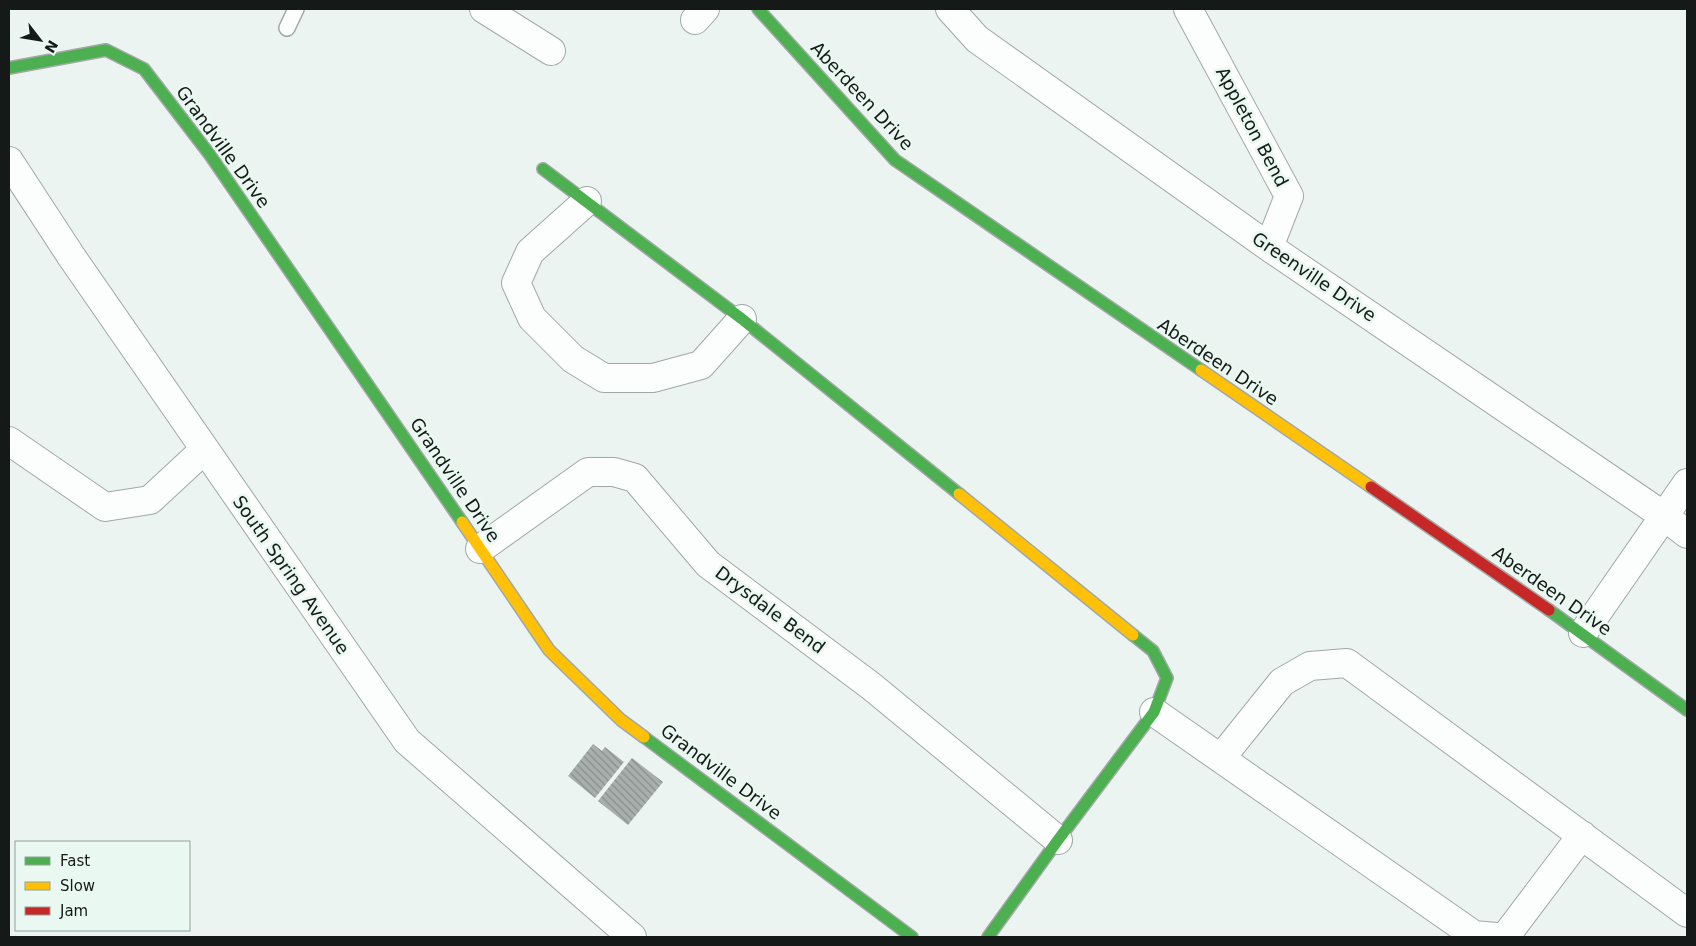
<svg xmlns="http://www.w3.org/2000/svg" width="1696" height="946" font-family="'DejaVu Sans',sans-serif">
<defs>
<pattern id="building-back-hatch" width="6" height="6" patternUnits="userSpaceOnUse" patternTransform="scale(1.25)"><rect width="6" height="6" fill="#a8afac"/><path d="M-1 5l2 2M0 0l6 6M5-1l2 2" fill="none" stroke="#888e8b"/></pattern>
</defs>
<rect width="100%" height="100%" fill="#ecf4f1"/>
<path fill="url(#building-back-hatch)" d="M593,744L602,751L605,747L624,762L595,798L568,776Z
M632,758L663,782L628,825L598,801Z"/>
<g fill="none" stroke-linecap="round" stroke-linejoin="round">
<defs>
<path id="lane" d="M287,28L296,9"/>
<path id="street" d="M484,9L551,51
M950,9L977,39L1269,247L1664,516L1687,534
M1188,9L1289,196L1269,247
M695,20L705,9
M9,161L71,256L407,741L632,937
M587,201L530,252L516,283L532,318L573,359L604,378H653L701,365L742,319
M9,441L105,507L150,500L204,450
M480,549L588,472H614L635,478L708,564L871,686L1058,840
M1583,633L1687,483
M1154,712L1474,935L1496,937
M1221,758L1282,682L1310,666L1347,663L1687,913
M1505,937L1582,835"/>
<path id="fast" d="M758,9L895,160L1201,370
M9,68L106,50L144,69L210,155L462,522
M543,169L742,319L959,494
M1549,610L1687,710
M644,737L912,937
M988,937L1058,840L1154,712L1167,678L1153,651L1133,635"/>
<path id="slow" d="M1201,370L1371,487
M959,494L1133,635
M462,522L549,650L621,720L644,737"/>
<path id="jam" d="M1371,487L1549,610"/>
</defs>
<use href="#lane" stroke="#a1a8a5" stroke-width="18"/>
<use href="#street" stroke="#a1a8a5" stroke-width="30"/>
<use href="#fast" stroke="#a1a8a5" stroke-width="14"/>
<use href="#slow" stroke="#a1a8a5" stroke-width="14"/>
<use href="#jam" stroke="#a1a8a5" stroke-width="14"/>
<use href="#lane" stroke="#fcfdfd" stroke-width="15"/>
<use href="#street" stroke="#fcfdfd" stroke-width="28"/>
<use href="#fast" stroke="#4caf50" stroke-width="11"/>
<use href="#slow" stroke="#ffc107" stroke-width="11"/>
<use href="#jam" stroke="#c62828" stroke-width="11"/>
</g>
<g text-anchor="middle" stroke-width="5" stroke-linejoin="round" paint-order="stroke">
<g font-size="18" fill="#151a18" stroke="#e9f8f1">
<text transform="translate(862 96) rotate(47)" y="6">Aberdeen Drive</text>
<text transform="translate(1252 127) rotate(62)" y="6">Appleton Bend</text>
<text transform="translate(223 147) rotate(54)" y="6">Grandville Drive</text>
<text transform="translate(1314 277) rotate(34)" y="6">Greenville Drive</text>
<text transform="translate(1218 362) rotate(34)" y="6">Aberdeen Drive</text>
<text transform="translate(455 480) rotate(56)" y="6">Grandville Drive</text>
<text transform="translate(291 575) rotate(55)" y="6">South Spring Avenue</text>
<text transform="translate(1552 591) rotate(35)" y="6">Aberdeen Drive</text>
<text transform="translate(770 610) rotate(37)" y="6">Drysdale Bend</text>
<text transform="translate(721 772) rotate(37)" y="6">Grandville Drive</text>
</g>
</g>
<rect width="1696" height="946" fill="none" stroke="#151a18" stroke-width="20"/>
<rect x="15" y="841" width="175" height="90" fill="#e9f8f1" stroke="#949f9a"/>
<rect x="25" y="857" width="25" height="8" fill="#4caf50" stroke="#949f9a"/>
<text x="60" y="866" font-size="15" fill="#151a18">Fast</text>
<rect x="25" y="882" width="25" height="8" fill="#ffc107" stroke="#949f9a"/>
<text x="60" y="891" font-size="15" fill="#151a18">Slow</text>
<rect x="25" y="907" width="25" height="8" fill="#c62828" stroke="#949f9a"/>
<text x="60" y="916" font-size="15" fill="#151a18">Jam</text>
<g transform="translate(40 40) rotate(121)" stroke="#e9f8f1" stroke-width="4" paint-order="stroke">
<path d="M0-4L9 19L0 12L-9 19Z" fill="#151a18"/>
<text y="-8" font-size="14" font-weight="bold" text-anchor="middle" fill="#151a18">N</text>
</g>
</svg>
